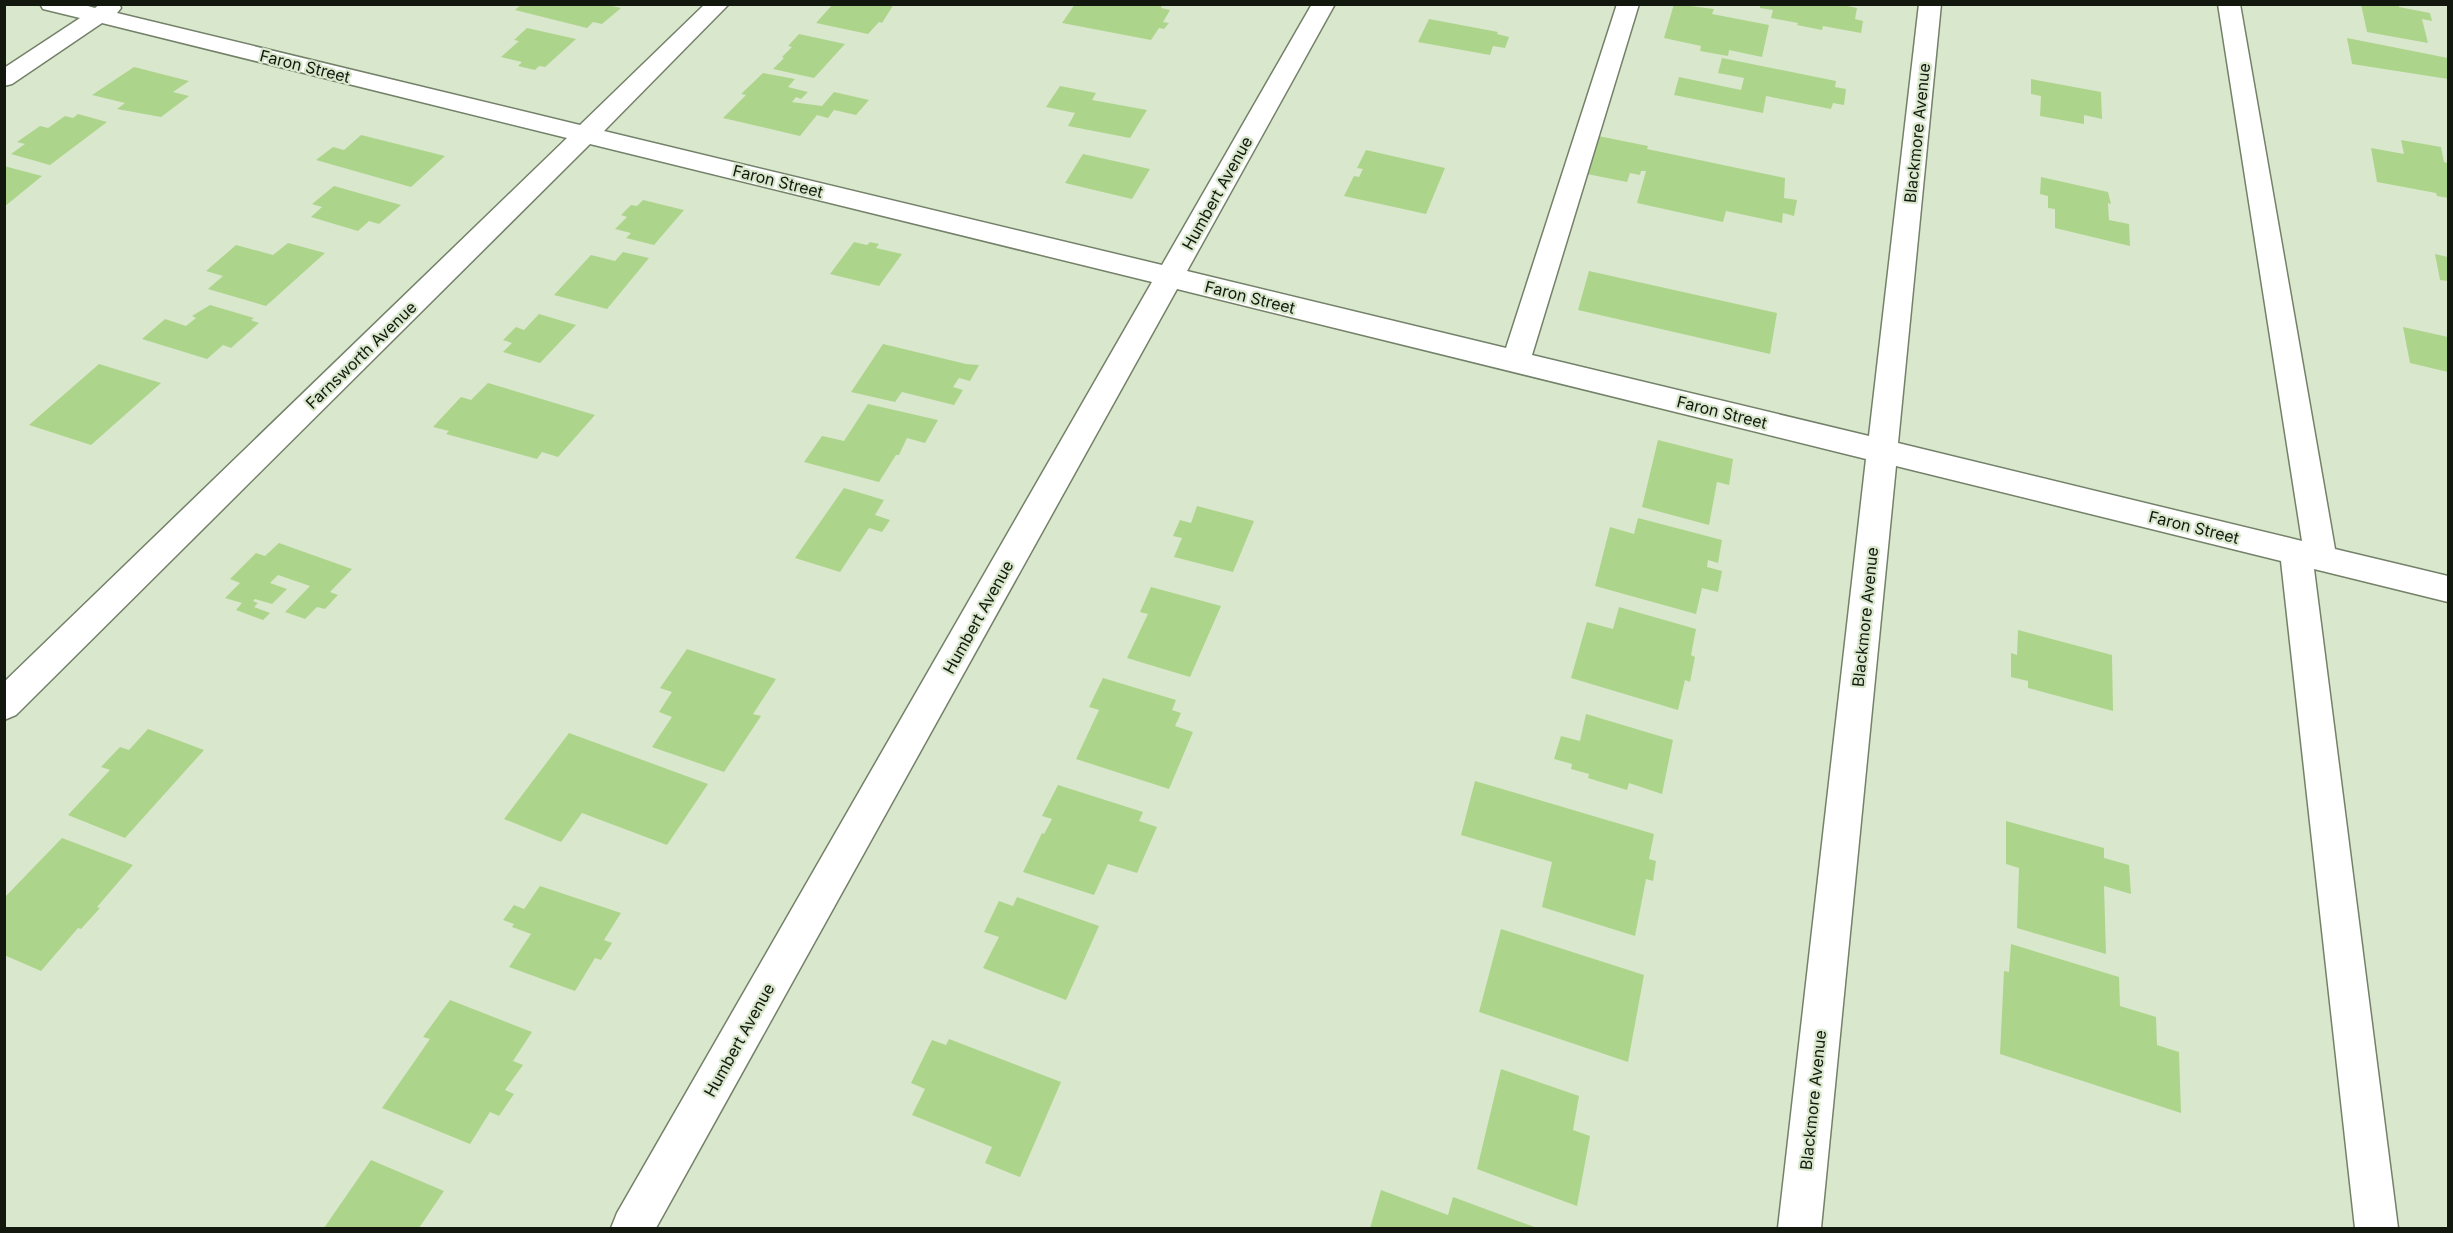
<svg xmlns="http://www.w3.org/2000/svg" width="2453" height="1233" font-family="Inter,sans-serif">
<rect width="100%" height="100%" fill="#d9e8cd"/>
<path fill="#add48b" d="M522,4H614L612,6L621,8L602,24L593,22L587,28L515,10Z
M833,4H894L882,23L879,22L868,34L816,23Z
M1075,4H1163L1161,8L1170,10L1163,22L1169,23L1164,29L1159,28L1151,40L1062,23Z
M1674,4L1714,9L1712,14L1769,25L1762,57L1729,50L1728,56L1700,51L1701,46L1664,38Z
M1760,4H1838L1857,8L1855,19L1863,21L1861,33L1823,26L1822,30L1797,25L1798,23L1771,18L1773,10L1760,8Z
M2361,4H2399V7L2430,13L2432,21L2422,19L2428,43L2367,32Z
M1429,19L1498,32L1497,34L1509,37L1505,48L1493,46L1490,55L1418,42Z
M527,28L576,39L545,67L539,66L535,70L518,66L522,62L501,57L519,41L514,40Z
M799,34L845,44L814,78L773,69L784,58L782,57L792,47L788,46Z
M2347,38L2448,58V79L2352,64Z
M1722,58L1836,81L1835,87L1846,89L1844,105L1833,103L1831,109L1766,96L1763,113L1674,95L1679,77L1741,90L1744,78L1718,73Z
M134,67L189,81L173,92L189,96L161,117L117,109L125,103L92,95Z
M763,73L795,79L788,87L808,92L801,99L796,97L792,102L822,106L834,92L869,100L856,115L834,110L828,118L817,115L800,136L723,118L746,95L741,94Z
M2031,79L2101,92L2102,119L2084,115V124L2040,116L2041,96L2031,94Z
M1060,86L1096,93L1092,100L1147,110L1130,138L1068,126L1075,113L1046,107Z
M78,114L107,122L50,165L11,154L25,144L17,142L40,126L48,128L65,116L73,118Z
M361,135L445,156L411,187L316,160L333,147L344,150Z
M1598,136L1648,146L1647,149L1785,178L1784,198L1797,200L1794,216L1783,213L1782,223L1726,211L1723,222L1637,203L1646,171H1641L1640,175L1630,173L1627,182L1587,174Z
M2401,140L2441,147L2444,162L2448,163V198L2437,196L2436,193L2377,182L2371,148L2404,154Z
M1366,150L1445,168L1426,214L1344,196L1354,176L1359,177L1363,169L1357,168Z
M1083,154L1150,169L1132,199L1065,183Z
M4,166L42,176L4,207Z
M2041,177L2108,192L2111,204L2108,203L2109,220L2129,224L2130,246L2055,228V209L2048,208V196L2040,194Z
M334,186L401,205L379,224L369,221L358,231L311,217L322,207L312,204Z
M643,200L684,210L654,245L626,238L631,233L615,229L627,217L621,215L631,205L637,206Z
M854,242L867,245L870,242L879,244L876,248L902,254L879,286L830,274Z
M288,243L325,253L266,306L208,289L223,276L206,271L236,245L273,255Z
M623,252L649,258L607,309L554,295L591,255L615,261Z
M2435,254L2448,257V281L2440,280Z
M1589,271L1777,313L1770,354L1578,310Z
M210,305L254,318L251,320L259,323L231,348L223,345L207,359L142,339L165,319L186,326L196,318L192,316Z
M539,314L576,325L540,363L503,352L512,343L503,340L516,327L524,330Z
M2403,327L2448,337V372L2410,363Z
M883,344L966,364L979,365L970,381L959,378L953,387L963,390L954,405L902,392L895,402L851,392Z
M99,364L161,383L91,445L29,425Z
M488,383L595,415L558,457L542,452L537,459L446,434L449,431L433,427L461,397L471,400Z
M868,404L938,420L925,443L907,438L899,455H896L879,482L804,462L822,436L844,441Z
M1658,440L1733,459L1729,485L1717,482L1709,525L1642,507Z
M844,488L884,500L875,515L890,520L882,532L869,528L840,572L795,558Z
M1197,506L1254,521L1233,572L1174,557L1182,538L1173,536L1180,520L1191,523Z
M1638,518L1722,540L1718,563L1708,560L1707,567L1722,571L1718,592L1702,588L1696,614L1595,586L1610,527L1634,534Z
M279,543L352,569L330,592L338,595L325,609L317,607L305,619L285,612L310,586L278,575L270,583L287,589L272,604L255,599L253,601L258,603L254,607L270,613L263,620L236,610L242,603L225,598L240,583L230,579L256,553L265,556Z
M1151,587L1221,606L1190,677L1127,658L1148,614L1140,612Z
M1619,607L1696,629L1691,655L1695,657L1690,682L1685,680L1678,710L1571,678L1587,622L1613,629Z
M2018,630L2112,655L2113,711L2028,688V681L2011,677V653L2017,655Z
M687,649L776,679L753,714L761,716L724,772L652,747L672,717L659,712L672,692L660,688Z
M1103,678L1176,700L1172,710L1181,713L1175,726L1193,732L1169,789L1076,759L1099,710L1089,707Z
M1586,714L1673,740L1662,794L1629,783L1627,790L1588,778L1589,774L1571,769L1572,764L1554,759L1561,736L1580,741Z
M148,729L204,750L125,838L68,815L110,770L101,767L120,747L129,750Z
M569,733L708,784L667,845L582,813L561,842L504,819Z
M1475,781L1654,834L1649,859L1656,861L1653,881L1646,879L1635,936L1542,907L1552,862L1461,835Z
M1058,785L1143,812L1139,821L1157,827L1137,873L1108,864L1094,895L1023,872L1042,833L1044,834L1052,819L1042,816Z
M2006,821L2104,848V858L2129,865L2131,894L2104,886L2106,954L2017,928L2019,868L2006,864Z
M62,838L133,865L97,907L100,908L81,929L78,928L41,971L4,955V898Z
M540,886L621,913L604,940L612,943L601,960L595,958L575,991L509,967L531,934L512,927L514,924L503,920L514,905L524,909Z
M1017,897L1099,926L1066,1000L983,968L999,937L984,932L999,901L1013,906Z
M1501,929L1644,975L1628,1062L1479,1012Z
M2011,944L2119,977L2120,1006L2156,1017L2157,1045L2179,1052L2181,1113L2000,1054L2004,971L2009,972Z
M450,1000L532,1032L513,1061L523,1065L505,1090L514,1094L499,1116L490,1112L470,1144L382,1108L430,1039L423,1037Z
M949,1039L1061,1082L1020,1177L985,1163L992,1147L912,1115L925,1089L911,1083L932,1040L946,1045Z
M1501,1069L1579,1096L1573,1130L1590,1136L1577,1206L1477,1169Z
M371,1160L444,1191L419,1228H324Z
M1381,1190L1448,1215L1453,1197L1537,1228H1370Z"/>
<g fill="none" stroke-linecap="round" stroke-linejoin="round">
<defs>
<path id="minor" d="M40,4H81L95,8L100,4H119L121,8L117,13L580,125L705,4H729L604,131L1162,265L1312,4H1335L1187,271L1506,348L1617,4H1639L1532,355L1869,436L1919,4H1941L1898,443L2302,541L2218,4H2240L2335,549L2448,576V602L2314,569L2398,1228H2355L2281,561L1896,466L1821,1228H1778L1866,459L1177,289L656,1228H611L617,1213L1152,282L590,144L16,715L4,720V682L567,138L102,23L12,84L4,86V68L80,18L43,9Z"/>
</defs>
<use href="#minor" stroke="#748169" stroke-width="3"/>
<use href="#minor" fill="#fff" fill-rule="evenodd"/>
</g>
<g text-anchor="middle" stroke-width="4.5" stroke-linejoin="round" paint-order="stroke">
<g font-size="16" fill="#13180e" stroke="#d9e8cd">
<text transform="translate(305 66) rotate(14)" y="6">Faron Street</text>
<text transform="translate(1917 133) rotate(-84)" y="6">Blackmore Avenue</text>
<text transform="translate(778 181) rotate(14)" y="6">Faron Street</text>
<text transform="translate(1217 193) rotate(-61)" y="6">Humbert Avenue</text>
<text transform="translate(1250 297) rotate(14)" y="6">Faron Street</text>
<text transform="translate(361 355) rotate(-44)" y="6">Farnsworth Avenue</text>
<text transform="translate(1722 412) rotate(14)" y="6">Faron Street</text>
<text transform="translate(2194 527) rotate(14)" y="6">Faron Street</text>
<text transform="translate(978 617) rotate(-61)" y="6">Humbert Avenue</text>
<text transform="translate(1865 617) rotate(-84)" y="6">Blackmore Avenue</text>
<text transform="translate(739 1040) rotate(-61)" y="6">Humbert Avenue</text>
<text transform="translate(1813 1100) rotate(-84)" y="6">Blackmore Avenue</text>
</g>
</g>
<rect width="2453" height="1233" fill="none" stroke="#13180e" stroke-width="12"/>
</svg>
